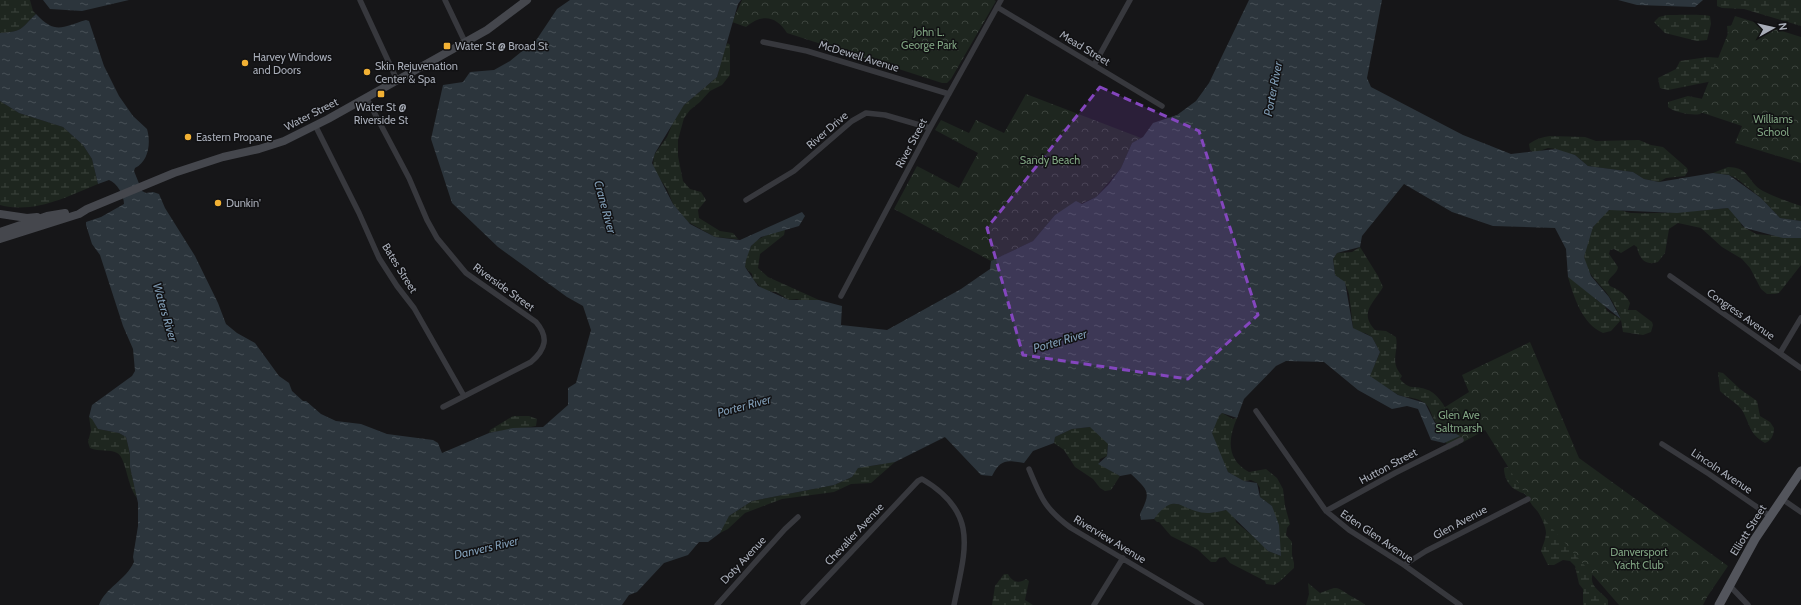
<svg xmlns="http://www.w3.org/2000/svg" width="1801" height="605" font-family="Cabin,sans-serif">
<defs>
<pattern id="wetland-marsh" width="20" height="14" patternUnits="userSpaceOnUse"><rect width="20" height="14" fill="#1e261f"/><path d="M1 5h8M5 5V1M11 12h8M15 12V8" fill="none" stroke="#3c433d"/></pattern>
<pattern id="park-crowns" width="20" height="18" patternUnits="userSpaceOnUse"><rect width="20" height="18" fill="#1e261f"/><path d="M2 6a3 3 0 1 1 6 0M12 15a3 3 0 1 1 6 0" fill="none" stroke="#3c433d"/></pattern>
<pattern id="water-ripples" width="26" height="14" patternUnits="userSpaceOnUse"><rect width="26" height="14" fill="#2c353c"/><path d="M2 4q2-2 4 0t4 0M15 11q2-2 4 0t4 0" fill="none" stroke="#485056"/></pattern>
</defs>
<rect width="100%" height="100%" fill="#161618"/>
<path fill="url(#wetland-marsh)" d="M0,0H30L33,11L36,14C21,28 23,32 0,33Z
M1717,0H1801V26L1744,9L1722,8L1717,6Z
M1667,15C1676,15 1705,14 1710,16L1711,24L1707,40L1697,41L1665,33L1654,22L1659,17Z
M1736,25L1713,81L1668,90L1660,88L1658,78L1676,69L1680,61L1708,57L1721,58L1728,36L1727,26Z
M728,43L730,45V75L722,85L710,91L700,102L690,110L684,118L678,140V156L683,181L690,189L701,192L706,200L698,210L699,218L720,231L733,233L738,239L715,237L688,222L673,204L667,189L655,172L653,165L654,155L667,137L674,120L684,105L717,77C722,66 717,53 728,43Z
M1688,96L1708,100C1706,105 1705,112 1700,114C1692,116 1674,112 1668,107V102Z
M0,101L19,113L63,127L83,145L92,159L98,184C66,197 35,214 0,205Z
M1550,136L1585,137L1596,141L1639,140L1651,145L1663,147L1687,168L1688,171L1685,176L1666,178L1659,182L1644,179L1633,172L1588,166L1575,155L1561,152L1556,149L1548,148L1534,153L1530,150L1529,144C1536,139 1542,137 1550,136Z
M1728,167C1750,167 1747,182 1763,191C1775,197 1788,202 1801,206V221L1780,218L1761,198L1736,178L1729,175L1713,173Z
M1728,208L1737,215L1742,226L1756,234L1801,238V265L1779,293L1775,294H1767L1761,289L1750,268L1742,259L1722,247L1701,228L1678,223L1669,229L1665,253L1658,262C1646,266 1639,259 1637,247L1634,245L1621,253L1614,249L1610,250L1609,254L1618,267C1617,274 1610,276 1608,282L1610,286C1619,290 1625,293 1630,303L1628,310H1636L1652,322L1653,325L1651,332L1643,335L1623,332L1621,320L1611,331L1603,333C1582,324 1574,297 1568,277C1576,280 1584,285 1590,292C1595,298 1596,301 1604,304L1607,311L1621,319C1617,309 1612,300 1606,292C1598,282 1589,275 1585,263C1581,249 1595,215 1610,210C1618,207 1626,213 1633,213C1665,214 1696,211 1728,208Z
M782,229L785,230L784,235L760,254L758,268L768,277L819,300L804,302L797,299L789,300L776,292L765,291L761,288L753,279L752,274L745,267C745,242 762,236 782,229Z
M1360,247L1378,276L1383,287C1375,302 1358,312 1375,330L1386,331L1396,337C1399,353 1389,361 1402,376L1400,379C1410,391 1414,385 1425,389C1437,392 1445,406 1450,417L1438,425C1431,419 1432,407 1423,402C1416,397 1407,398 1399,395C1396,394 1372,378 1369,376C1373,367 1377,361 1380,352L1372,337L1365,333L1358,332L1353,328L1349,294L1345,283L1335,275L1333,259L1337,253L1352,252Z
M1718,372L1723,373L1740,389L1757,401L1760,416L1770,422L1774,428C1774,435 1771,441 1765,443C1749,434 1750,424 1742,410C1737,403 1726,397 1720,391Z
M1222,413L1233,419L1237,418C1228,439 1226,459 1249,472L1266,469L1277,478L1283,489L1285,506L1290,524L1287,528L1286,535L1292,542V555L1294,563V568L1279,582L1274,585L1266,584L1265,581L1230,563L1225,557L1219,558L1216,562H1211L1197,549L1171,536L1159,522H1157L1154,519C1166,491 1185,509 1205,512C1213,514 1219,511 1227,510L1235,518L1236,522L1261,543L1268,551L1281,556L1272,506L1260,497V488L1257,483L1251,480L1244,481L1228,472L1213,440L1212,433L1216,420Z
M513,416H529L537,419L536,426C521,429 506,429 489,433L490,430Z
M89,417L92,418L98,429L119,433L126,437L130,454V467L137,498C127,486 126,457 117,453C110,449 99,452 90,448L88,442L91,430Z
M1090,427L1097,429L1108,443L1107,456L1100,459L1099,464L1120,476L1111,490L1105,491L1100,488L1093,479L1075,467L1064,450L1054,443L1055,437L1072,429Z
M889,462H895L871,483L851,484L834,492L782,499L745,513L728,529L720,533V529L729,516L752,501L834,485L852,477L858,467L878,465Z
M1508,467L1593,573C1588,587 1601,591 1608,600V605H1583V589L1579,584L1575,566L1570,561L1563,560L1554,565H1548L1541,551C1543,545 1546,538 1546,533C1546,523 1533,502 1526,495C1524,493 1521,493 1518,491C1509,487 1504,478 1504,468Z
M1004,574H1008C1012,582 1019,584 1026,579L1029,581L1025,600L1033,605H992L995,586Z
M1308,583L1320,593C1336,588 1333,584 1349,595C1355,599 1360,600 1365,605H1306L1309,594Z"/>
<path fill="url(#park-crowns)" d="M742,0H994L996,1L951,79L947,83H942L787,33C776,15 761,14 746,27L732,22Z
M1735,16L1801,37V163L1735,143L1742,126L1697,111Z
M1026,94L1141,138L1132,143L1121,168L1096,197L1055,215L1033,241L991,261L894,209L917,166L959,188L978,153L935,130L941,120L969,133L976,120L1004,133Z
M1530,342L1579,458L1728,566L1707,597L1703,605H1619L1532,505L1485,430L1449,450L1434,414L1469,392L1462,375Z"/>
<path fill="url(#water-ripples)" d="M43,0H129L82,11L50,9Z
M570,0H741L738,4L717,77L684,105L655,153L652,163L673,204L690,224L715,237L740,240L802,212L805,216L799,226L761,237L751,246L746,260L745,267L758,286L789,300H819L842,306L841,325L887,330L961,289L990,269L991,261L1033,241L1055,215L1076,201L1082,204L1096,197L1109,184L1121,168L1132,143L1143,137L1153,123L1177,115L1196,101L1209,83L1249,0H1382L1367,78L1371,87L1463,135L1511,154L1556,149L1575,155L1588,166L1633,172L1644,179L1659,182L1713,173L1729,175L1761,198L1780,218L1801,221V238H1783L1745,228L1728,208L1677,213L1609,210L1593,227L1584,257L1591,276L1609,297L1621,319L1568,277L1566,249L1555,228L1493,226L1452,212L1404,184L1362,236L1360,247L1337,253L1333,259L1335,275L1345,282L1353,328L1372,337L1380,352L1370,376L1398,395L1425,403L1435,423L1460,436L1444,443L1431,440L1418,409L1407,406L1392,409L1358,390L1324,362L1286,361L1276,366L1244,399L1237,418L1222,413L1219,416L1212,433L1228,472L1244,481L1257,483L1260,497L1272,506L1279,525L1281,556L1268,551L1226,510C1221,511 1213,513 1207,513C1181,512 1176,489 1154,519L1141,520L1140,514C1151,492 1149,491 1131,474L1120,476L1098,464L1107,456L1108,444L1090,427L1072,429L1055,437L1054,443L1033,451L1024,463C1006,460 1001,459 992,476L981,475L945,437L895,462L858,468L852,477L834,485L752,501L729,516L720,533L708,542H699L688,555L664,563L637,592L629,595L622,605H99C105,588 126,580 134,562L133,557L138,526V503L130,467V454L126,437L119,433L98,429L92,419L89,417L92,405L132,376L135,371L133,349L123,326L100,255L92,244L86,225V222L101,217L124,204C124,195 117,183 109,180L98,184L92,159L83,145L63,127L19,113L0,101V33C23,32 21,28 36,14C56,35 62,27 86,20L89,21L104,66L119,96L133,116L147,129C151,142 149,161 135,168L134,171L142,191L146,193L153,192L159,194L165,208L195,256L218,303L226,324L237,333L255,343L279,376L289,383L292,391L303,401H306L321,414L336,421L361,424L387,434L433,440L438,443L442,453L489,433L513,428L543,427L568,405V388L576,383L591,330L583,306L567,297L498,247L452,203L431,139L443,85L463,82L470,72L494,70L510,61L537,39L557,9Z
M1618,0H1703L1695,7L1637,5Z"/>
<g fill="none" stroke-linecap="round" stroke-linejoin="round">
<path stroke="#37383d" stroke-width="5.5" d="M360,0L397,80
M445,0L465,42
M997,7L1162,106
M763,42L807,51L949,94
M1094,65L1130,0
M366,97L409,178L427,220L437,238L466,273L536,322C549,337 546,349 531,362L443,407
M315,125L359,213L379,258L397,286L414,308L464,396
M746,200L794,171L852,121L866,113L885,115L930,128
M1670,276L1801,368
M841,296L930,128L1001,0
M1780,353L1801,318
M1256,411L1326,511L1349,530L1404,565L1460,605
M1662,444L1709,474L1770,516
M1029,469C1041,498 1045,509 1071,528L1201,605
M1782,499L1801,512
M1326,511L1395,473L1461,440
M1404,565L1426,551L1528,499
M1729,585L1748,605
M803,603L918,481L922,479C980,513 965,550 954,605
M717,605L785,529L798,517
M1094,605L1123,558"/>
<path stroke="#45474d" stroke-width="8" d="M0,214L27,218L37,217
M0,232L47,216L65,213
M0,239L79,214L87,209L174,173L223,157L259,149L284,141L328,119L487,30L527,0"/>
<path stroke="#53555c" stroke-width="9" d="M1719,605L1755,539L1801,471"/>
</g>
<path fill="#8446be" fill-opacity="0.2" stroke="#8446be" stroke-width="3" stroke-dasharray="8 5" stroke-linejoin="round" d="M1100,87L1199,131L1258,315L1188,379L1023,355L987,228Z"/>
<g fill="#f2b134" stroke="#111113" stroke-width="1.5">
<rect x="443" y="42" width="8" height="8" rx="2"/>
<circle cx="245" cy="63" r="4"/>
<circle cx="367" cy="72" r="4"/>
<rect x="377" y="90" width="8" height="8" rx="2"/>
<circle cx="188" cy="137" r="4"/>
<circle cx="218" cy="203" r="4"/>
</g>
<g text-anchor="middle" stroke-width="3" stroke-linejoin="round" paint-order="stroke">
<g font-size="11" fill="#7fa381" stroke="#111113">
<text x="929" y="36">John L.<tspan x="929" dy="13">George Park</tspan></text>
<text x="1773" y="123">Williams<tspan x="1773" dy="13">School</tspan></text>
<text x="1050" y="164">Sandy Beach</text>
<text x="1459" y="419">Glen Ave<tspan x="1459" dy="13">Saltmarsh</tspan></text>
<text x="1639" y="556">Danversport<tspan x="1639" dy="13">Yacht Club</tspan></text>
</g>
<g font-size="11" fill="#a8adb8" stroke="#111113" text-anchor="start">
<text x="455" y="50">Water St @ Broad St</text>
<text x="253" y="61">Harvey Windows<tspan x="253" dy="13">and Doors</tspan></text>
<text x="375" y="70">Skin Rejuvenation<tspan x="375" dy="13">Center &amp; Spa</tspan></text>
<text x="381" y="111" text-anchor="middle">Water St @<tspan x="381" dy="13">Riverside St</tspan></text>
<text x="196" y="141">Eastern Propane</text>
<text x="226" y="207">Dunkin'</text>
</g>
<g font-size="11" fill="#a8adb8" stroke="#111113">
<text transform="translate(1085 48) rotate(31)" y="4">Mead Street</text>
<text transform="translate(859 56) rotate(17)" y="4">McDewell Avenue</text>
<text transform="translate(311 114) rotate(-27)" y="4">Water Street</text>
<text transform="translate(827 130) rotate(-41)" y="4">River Drive</text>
<text transform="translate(911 143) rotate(-62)" y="4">River Street</text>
<text transform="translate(400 268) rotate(58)" y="4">Bates Street</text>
<text transform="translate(504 287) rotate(36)" y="4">Riverside Street</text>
<text transform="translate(1741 314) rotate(35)" y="4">Congress Avenue</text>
<text transform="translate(1388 466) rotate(-28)" y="4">Hutton Street</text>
<text transform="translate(1722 471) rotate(34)" y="4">Lincoln Avenue</text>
<text transform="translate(1460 522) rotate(-28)" y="4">Glen Avenue</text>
<text transform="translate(1748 530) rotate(-58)" y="4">Elliott Street</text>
<text transform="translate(854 534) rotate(-47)" y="4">Chevalier Avenue</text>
<text transform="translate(1377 536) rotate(34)" y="4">Eden Glen Avenue</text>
<text transform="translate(1110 539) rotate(31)" y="4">Riverview Avenue</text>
<text transform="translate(743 560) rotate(-47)" y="4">Doty Avenue</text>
</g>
<g font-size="12" font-style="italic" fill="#7f9bb3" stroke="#111113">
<text transform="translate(1273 89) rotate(-79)" y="4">Porter River</text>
<text transform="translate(605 207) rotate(75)" y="4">Crane River</text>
<text transform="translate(165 312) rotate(74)" y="4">Waters River</text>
<text transform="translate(1060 341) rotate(-16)" y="4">Porter River</text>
<text transform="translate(744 406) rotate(-15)" y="4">Porter River</text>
<text transform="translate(486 548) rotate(-13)" y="4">Danvers River</text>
</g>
</g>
<g transform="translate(1773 28) rotate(82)" stroke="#111113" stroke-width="3" paint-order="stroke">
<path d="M0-3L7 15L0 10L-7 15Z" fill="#a8adb8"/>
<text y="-6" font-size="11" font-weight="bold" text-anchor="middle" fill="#a8adb8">N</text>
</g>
</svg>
